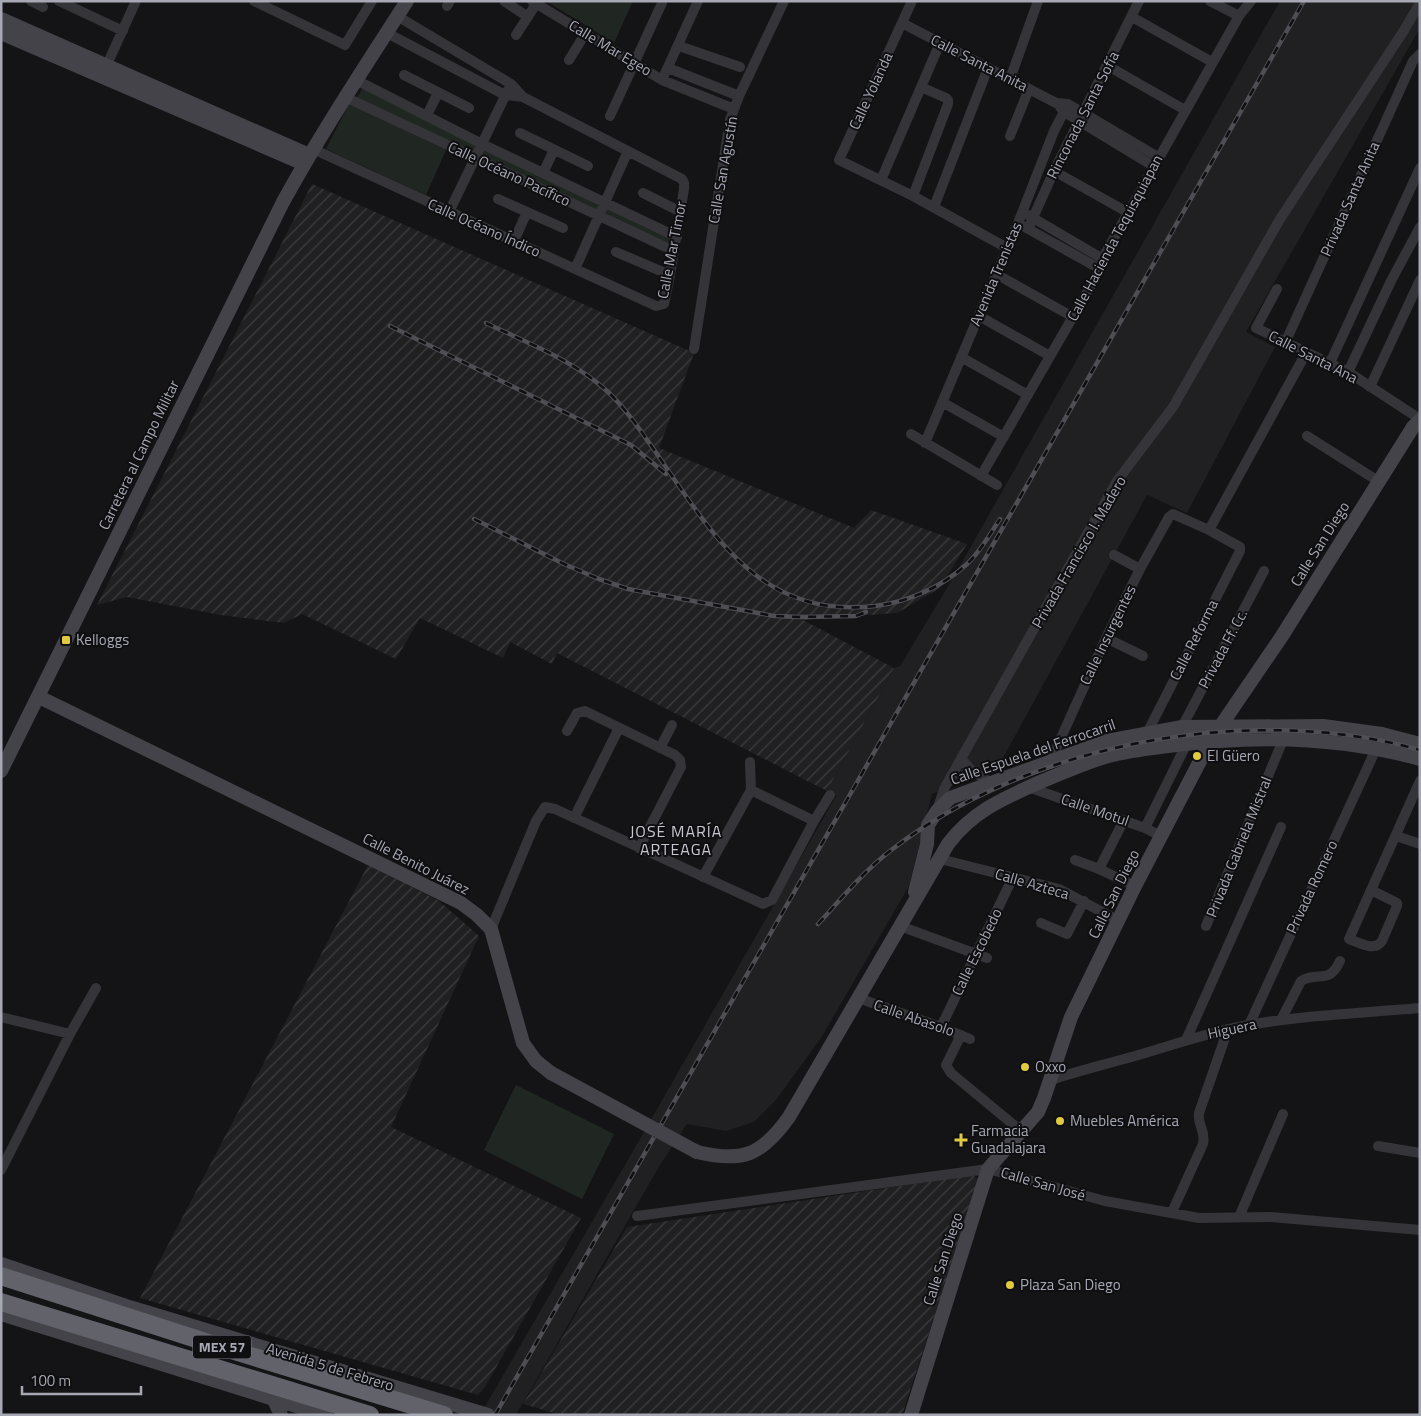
<svg xmlns="http://www.w3.org/2000/svg" width="1421" height="1416" font-family="'Titillium Web',sans-serif">
<defs>
<pattern id="industrial-furrows" width="10" height="10" patternUnits="userSpaceOnUse" patternTransform="scale(1.25)"><rect width="10" height="10" fill="#201f22"/><path d="M-1 1l2-2M0 10L10 0M9 11l2-2" fill="none" stroke="#3d3d40"/></pattern>
</defs>
<rect width="100%" height="100%" fill="#141315"/>
<path fill="#201f22" d="M1280,1H1420V28L1246,332L1275,347L1187,513L1147,495L998,767L932,794L909,886L821,1038L776,1100L754,1122L726,1131L687,1124L660,1165L516,1415H480L633,1151L836,796L827,791L894,668L900,666L953,578Z"/>
<path fill="url(#industrial-furrows)" d="M312,184L694,353L659,448L854,528L871,510L967,544L940,588L897,613L803,620L894,668L827,791L557,653L552,664L510,642L503,658L420,618L396,659L302,614L284,623L221,615L127,597L97,605Z
M368,865L439,901L479,936L391,1127L581,1218L485,1387L478,1395L140,1298Z
M973,1175L979,1181L902,1415H561L523,1404L627,1227Z"/>
<path fill="#202722" d="M546,1H633L614,43Z
M363,87L674,238L672,246L356,99Z
M349,104L446,150L426,195L326,149Z
M516,1085L614,1134L582,1199L484,1150Z"/>
<g fill="none" stroke-linecap="round" stroke-linejoin="round">
<path stroke="#353539" stroke-width="10" d="M31,1L43,7
M59,1L123,31
M254,1L345,45L372,1
M504,1L528,17
M532,1L662,80L734,109
M912,1L839,160L913,196L1007,248
M1210,1L1239,16
M447,6L450,1
M1132,17L1212,62
M902,23L1056,103L1068,104L1158,157
M387,33L505,95L523,97
M516,35L536,4
M679,46L740,67
M569,60L585,34
M1108,66L1185,110
M668,68L739,96
M104,71L136,1
M404,75L469,108
M1010,79L1038,1
M356,80L482,144L677,237
M662,80L698,1
M345,97L674,251
M1060,107L1064,112L1079,121L1153,166
M427,115L438,93
M610,116L662,3
M520,133L588,166
M1010,136L1029,89
M313,149L656,306L664,304L670,275L684,189V183L682,179L523,97L511,84L397,16
M1054,171L1127,212
M543,173L554,150
M881,180L940,43
M643,193L681,212
M913,196L948,104V100L946,98L921,87
M498,199L563,228
M934,207L988,68
M449,212L508,90
M1028,215L1103,259
M1023,226L1100,269
M1028,229L1054,171L1139,1
M514,241L527,212
M616,252L670,275
M575,269L628,151
M996,274L1073,317
M1277,289L1256,328L1348,372L1420,419
M979,316L1050,356
M1285,343L1413,61L1420,54
M694,349L730,120L739,96L784,1
M961,357L1028,395
M1330,363L1420,168
M1348,372L1391,281L1420,227
M1370,387L1420,280
M942,402L1004,437
M911,434L997,485
M1307,436L1378,481
M925,443L1018,223L1054,131L1068,104
M981,476L1097,275L1106,252L1239,16L1251,1
M1209,530L1306,353
M1114,555L1140,569
M1106,638L1143,656
M1182,727L1264,571
M567,731L577,713L585,711L675,755L680,760L681,767L639,848
M660,748L672,725
M962,759L970,769L991,783
M1051,760L1106,638L1140,569L1169,517L1173,514L1209,530L1240,547V551L1147,733
M750,762L751,790
M1028,787L1145,828L1161,836
M751,790L814,821
M937,810L944,789L1117,481L1173,407L1280,219L1403,32L1420,3
M574,818L619,728
M1145,828L1187,743
M1396,836L1420,844
M940,859L1059,889L1119,921
M1075,860L1099,869L1135,886
M1099,869L1124,820
M703,877L751,790
M1371,890L1397,903V906L1382,941C1374,952 1360,943 1349,939L1420,781
M1041,923L1067,934L1084,901
M900,926L987,958
M1206,926L1283,740
M491,929L536,821L545,807L555,809L763,904L772,900L814,821L830,795
M858,998L941,1027L970,1039
M1,1017L70,1034
M1281,1020L1301,981C1319,971 1329,985 1340,961
M1249,1025L1376,749
M941,1027L1013,877
M961,1035L946,1065L951,1073L1021,1131
M1186,1040L1281,827
M1051,1080C1075,1072 1099,1066 1124,1059C1166,1048 1206,1032 1249,1025C1305,1015 1363,1013 1420,1008
M1378,1146L1420,1153
M1,1170L70,1034L96,988
M1172,1212L1203,1144C1206,1129 1197,1126 1199,1113L1228,1029
M637,1216L988,1169L1105,1201L1199,1218L1271,1217L1420,1230
M1239,1217L1283,1114"/>
<path stroke="#434349" stroke-width="14" d="M1,19L309,155
M1,33L304,164
M39,697L461,903L477,915L491,929L523,1043L536,1061L551,1073
M1,771L283,202C321,133 364,68 407,1
M915,892L927,844L928,825L937,811L950,798L1107,741L1182,727L1323,726L1382,734L1420,744
M697,1152C743,1163 762,1155 789,1117L948,844C972,812 1002,799 1038,783C1059,774 1082,764 1105,757C1125,751 1147,749 1168,746C1252,735 1338,736 1420,759
M1,1264L126,1306L488,1415
M1,1314L325,1415
M273,1398L281,1415
M911,1415L988,1169L1038,1112L1044,1098L1071,1017L1135,886L1211,740L1282,636L1413,427L1420,420"/>
<path stroke="#61626a" stroke-width="18" d="M1,1276L218,1346L444,1415
M1,1302L370,1415"/>
<defs>
<path id="rail" d="M486,323C527,343 574,360 608,392C628,411 643,434 659,457C715,538 762,619 875,606C908,602 942,587 967,564C980,552 990,534 1000,519
M390,326L631,445L666,474
M474,519L564,564L599,579L628,589L774,616L801,617L856,616L866,612
M818,924C841,899 863,872 890,851C1029,743 1251,702 1420,750
M495,1415L1304,1"/>
</defs>
<use href="#rail" stroke="#4e4e54" stroke-width="4.5"/>
<use href="#rail" stroke="#0f0e10" stroke-width="2.5" stroke-dasharray="8" stroke-linecap="butt"/>
<path stroke="#434349" stroke-width="14" d="M551,1073L697,1152"/>
</g>
<g fill="#e0ca40" stroke="#0f0e10" stroke-width="2">
<rect x="61" y="635" width="10" height="10" rx="2.5"/>
<circle cx="1197" cy="756" r="5"/>
<circle cx="1025" cy="1067" r="5"/>
<circle cx="1060" cy="1121" r="5"/>
<path d="M958.5 1132.5h5v5h5v5h-5v5h-5v-5h-5v-5h5z"/>
<circle cx="1010" cy="1285" r="5"/>
</g>
<g text-anchor="middle" stroke-width="4" stroke-linejoin="round" paint-order="stroke">
<rect fill="#0f0e10" stroke="#797a83" stroke-width="1" x="193" y="1335.5" width="58" height="23" rx="4"/>
<g font-size="14" font-weight="bold" fill="#a6a8b4">
<text x="222" y="1352">MEX 57</text>
</g>
<g font-size="15" fill="#a6a8b4" stroke="#0f0e10">
<text transform="translate(610 48) rotate(31)" y="5">Calle Mar Egeo</text>
<text transform="translate(979 63) rotate(27)" y="5">Calle Santa Anita</text>
<text transform="translate(871 91) rotate(-65)" y="5">Calle Yolanda</text>
<text transform="translate(1083 115) rotate(-63)" y="5">Rinconada Santa Sofía</text>
<text transform="translate(723 170) rotate(-80)" y="5">Calle San Agustín</text>
<text transform="translate(509 174) rotate(25)" y="5">Calle Océano Pacífico</text>
<text transform="translate(1350 199) rotate(-66)" y="5">Privada Santa Anita</text>
<text transform="translate(484 228) rotate(24)" y="5">Calle Océano Índico</text>
<text transform="translate(1115 238) rotate(-62)" y="5">Calle Hacienda Tequisquiapan</text>
<text transform="translate(672 250) rotate(-79)" y="5">Calle Mar Timor</text>
<text transform="translate(996 274) rotate(-67)" y="5">Avenida Trenistas</text>
<text transform="translate(1313 357) rotate(27)" y="5">Calle Santa Ana</text>
<text transform="translate(139 455) rotate(-64)" y="5">Carretera al Campo Militar</text>
<text transform="translate(1320 544) rotate(-58)" y="5">Calle San Diego</text>
<text transform="translate(1079 552) rotate(-60)" y="5">Privada Francisco I. Madero</text>
<text transform="translate(1108 635) rotate(-64)" y="5">Calle Insurgentes</text>
<text transform="translate(1194 640) rotate(-63)" y="5">Calle Reforma</text>
<text transform="translate(1223 649) rotate(-62)" y="5">Privada Ff. Cc.</text>
<text transform="translate(1033 752) rotate(-19)" y="5">Calle Espuela del Ferrocarril</text>
<text transform="translate(1095 810) rotate(19)" y="5">Calle Motul</text>
<text transform="translate(1239 847) rotate(-68)" y="5">Privada Gabriela Mistral</text>
<text transform="translate(416 864) rotate(27)" y="5">Calle Benito Juárez</text>
<text transform="translate(1032 884) rotate(16)" y="5">Calle Azteca</text>
<text transform="translate(1312 887) rotate(-65)" y="5">Privada Romero</text>
<text transform="translate(1114 894) rotate(-64)" y="5">Calle San Diego</text>
<text transform="translate(977 952) rotate(-64)" y="5">Calle Escobedo</text>
<text transform="translate(914 1018) rotate(19)" y="5">Calle Abasolo</text>
<text transform="translate(1232 1029) rotate(-12)" y="5">Higuera</text>
<text transform="translate(1043 1184) rotate(16)" y="5">Calle San José</text>
<text transform="translate(943 1259) rotate(-72)" y="5">Calle San Diego</text>
<text transform="translate(330 1367) rotate(17)" y="5">Avenida 5 de Febrero</text>
</g>
<g font-size="15" fill="#a6a8b4" stroke="#0f0e10" text-anchor="start">
<text x="76" y="645">Kelloggs</text>
<text x="1207" y="761">El Güero</text>
<text x="1035" y="1072">Oxxo</text>
<text x="1070" y="1126">Muebles América</text>
<text x="971" y="1136">Farmacia<tspan x="971" dy="17">Guadalajara</tspan></text>
<text x="1020" y="1290">Plaza San Diego</text>
</g>
<g font-size="16" letter-spacing="1" fill="#c7c7d0" stroke="#0f0e10">
<text x="676" y="837">JOSÉ MARÍA<tspan x="676" dy="18">ARTEAGA</tspan></text>
</g>
</g>
<rect width="1421" height="1416" fill="none" stroke="#a6a8b4" stroke-width="5"/>
<path d="M22 1386v8h119v-8" fill="none" stroke="#a6a8b4" stroke-width="2.5"/>
<text x="30" y="1386" font-size="15" fill="#a6a8b4" stroke="#0f0e10" stroke-width="4" paint-order="stroke">100 m</text>
</svg>
